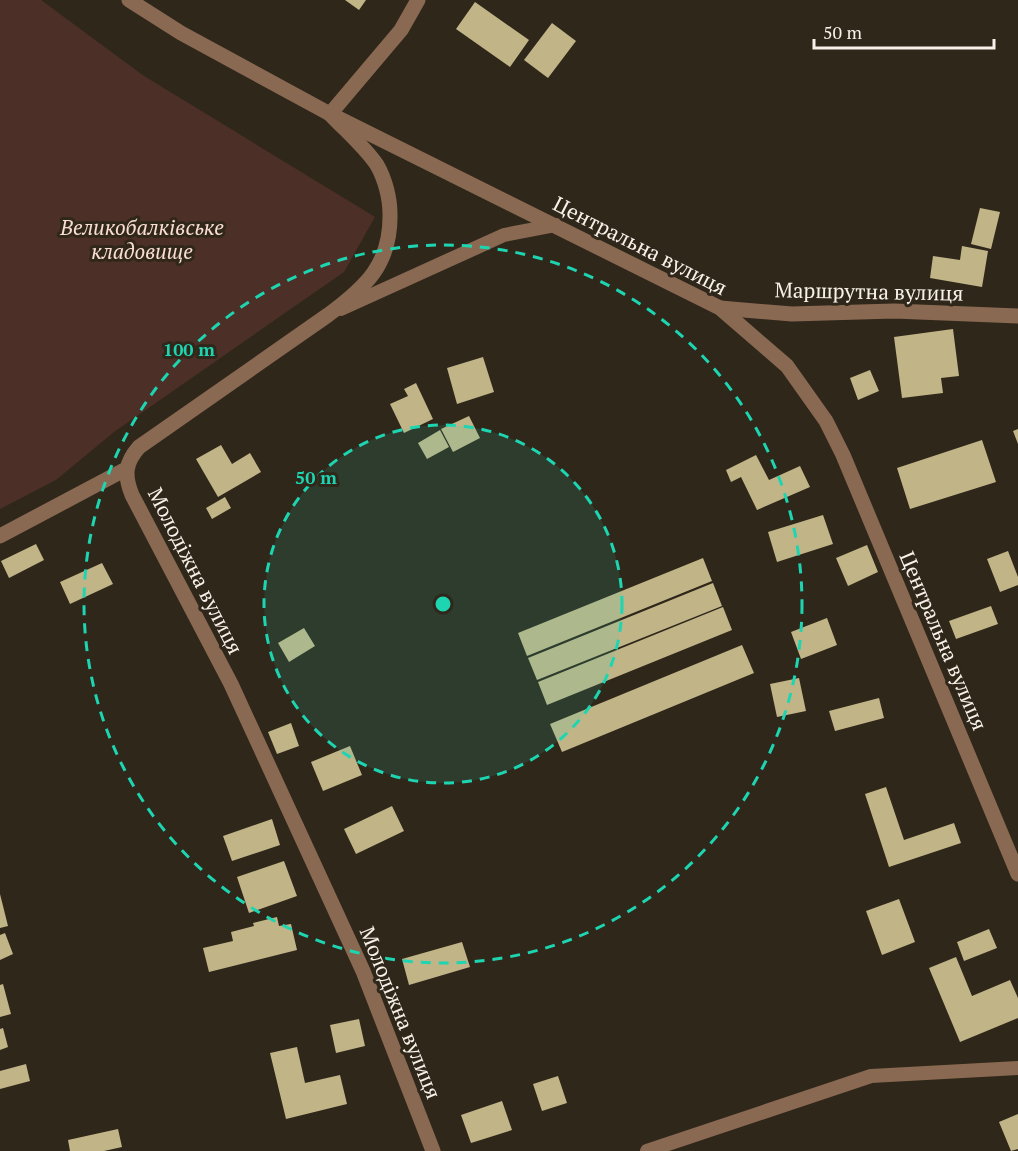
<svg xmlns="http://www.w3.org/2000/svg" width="1018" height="1151" font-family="'PT Serif',serif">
<rect width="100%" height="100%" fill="#30271b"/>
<path fill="#4c2f27" d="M0,0H41L144,76L375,217L344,272L114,432L56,480L0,509Z"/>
<path fill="#c1b588" d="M345,0H366L359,10Z
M475,2L529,40L510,67L456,29Z
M552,23L576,41L548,78L524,60Z
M980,208L1000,212L991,249L971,244Z
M962,246L988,251L982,287L930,278L933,256L960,260Z
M953,329L959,376L941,378L943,393L902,398L894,337Z
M483,357L494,392L457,404L447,368Z
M870,370L879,391L858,400L850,378Z
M416,383L433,419L404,433L390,404L408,396L404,389Z
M469,416L480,438L453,452L441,429Z
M1018,429V444L1013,431Z
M440,430L449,447L427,459L418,443Z
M982,440L996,482L910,509L897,468Z
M221,445L232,464L250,453L261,472L218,497L196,459Z
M756,455L769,480L800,466L810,487L757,510L741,477L731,482L726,470Z
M225,497L231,508L212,519L206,508Z
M823,515L833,544L777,562L768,532Z
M36,544L44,560L9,578L1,561Z
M867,545L878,572L848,586L836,558Z
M1008,551L1018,577V585L1000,592L987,559Z
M703,558L712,581L527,656L518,633Z
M102,563L113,584L70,604L60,582Z
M713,583L722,606L537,680L528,658Z
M991,606L998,624L956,639L949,621Z
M723,607L732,630L547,705L538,682Z
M827,618L837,645L801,659L791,632Z
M304,628L315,646L289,662L278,643Z
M742,645L754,673L562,752L550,724Z
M799,678L806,711L777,717L770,684Z
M879,698L884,718L835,731L829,711Z
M291,723L299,746L277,754L268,732Z
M350,746L362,775L323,791L311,762Z
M886,787L904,840L954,823L961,843L889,867L865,794Z
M392,806L404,831L356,854L344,829Z
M272,819L280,845L232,861L223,836Z
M284,861L297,896L249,913L237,877Z
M0,894L8,926L0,928Z
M899,899L915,942L882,955L866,911Z
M277,917L279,926L291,924L297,950L209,972L203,948L233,941L231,932L254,926L253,923Z
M989,929L997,948L964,961L957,942Z
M5,933L13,954L0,960V935Z
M462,942L470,967L409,985L402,959Z
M956,957L972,996L1010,980L1018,998V1018L960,1042L929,968Z
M3,984L11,1014L0,1017V985Z
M359,1019L365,1046L336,1053L330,1025Z
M3,1028L8,1047L0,1050V1029Z
M297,1047L305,1083L340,1075L347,1104L286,1119L270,1053Z
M26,1064L30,1081L0,1089V1071Z
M558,1076L567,1103L542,1111L533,1084Z
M502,1101L512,1130L471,1143L461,1115Z
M1018,1114V1149L1011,1151L999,1122Z
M118,1129L122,1147L104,1151H70L68,1140Z"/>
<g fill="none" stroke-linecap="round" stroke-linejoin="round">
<path stroke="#8a6952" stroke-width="14" d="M341,309L504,235L556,225
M647,1151L871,1076L1018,1068"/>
<path stroke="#8a6952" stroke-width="15" d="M418,0L401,30L330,114C345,130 365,147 377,165C385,179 390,198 390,214C391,264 366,287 328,315L139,447C125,463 124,475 132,495L231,684L363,971L433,1151
M720,308L792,314L894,311L1018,316
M0,536L126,469"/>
<path stroke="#8a6952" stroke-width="15" d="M129,0L181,33L330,114L720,308L787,366L826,421L843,455L1018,874"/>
</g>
<circle cx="443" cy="604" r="179" fill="#1dd5b1" fill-opacity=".12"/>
<g fill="none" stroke="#1dd5b1" stroke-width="3" stroke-dasharray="10 8">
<circle cx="443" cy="604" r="179"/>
<circle cx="443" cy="604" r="359"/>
</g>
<g text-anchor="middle" stroke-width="6" stroke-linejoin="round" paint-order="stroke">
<g font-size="21" font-style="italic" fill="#fcddd4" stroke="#30271b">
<text x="142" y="235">Великобалківське<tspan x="142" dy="24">кладовище</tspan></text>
</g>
<g font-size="21" fill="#f7f1e9" stroke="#30271b">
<text transform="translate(640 246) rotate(27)" y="7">Центральна вулиця</text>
<text transform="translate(869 292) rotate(1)" y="7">Маршрутна вулиця</text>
<text transform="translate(195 571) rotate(63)" y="7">Молодіжна вулиця</text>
<text transform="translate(943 641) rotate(67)" y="7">Центральна вулиця</text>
<text transform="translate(400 1013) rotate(68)" y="7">Молодіжна вулиця</text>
</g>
</g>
<circle cx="443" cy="604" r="9" fill="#1dd5b1" stroke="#30271b" stroke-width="3"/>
<g font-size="18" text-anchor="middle" font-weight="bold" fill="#1dd5b1" stroke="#30271b" stroke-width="6" stroke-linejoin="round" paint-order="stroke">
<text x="189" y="356">100 m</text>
<text x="316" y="484">50 m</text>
</g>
<path d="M814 39v9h180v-9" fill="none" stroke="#f7f1e9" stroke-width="3"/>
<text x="823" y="39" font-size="18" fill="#f7f1e9" stroke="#30271b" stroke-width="4.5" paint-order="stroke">50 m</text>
</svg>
